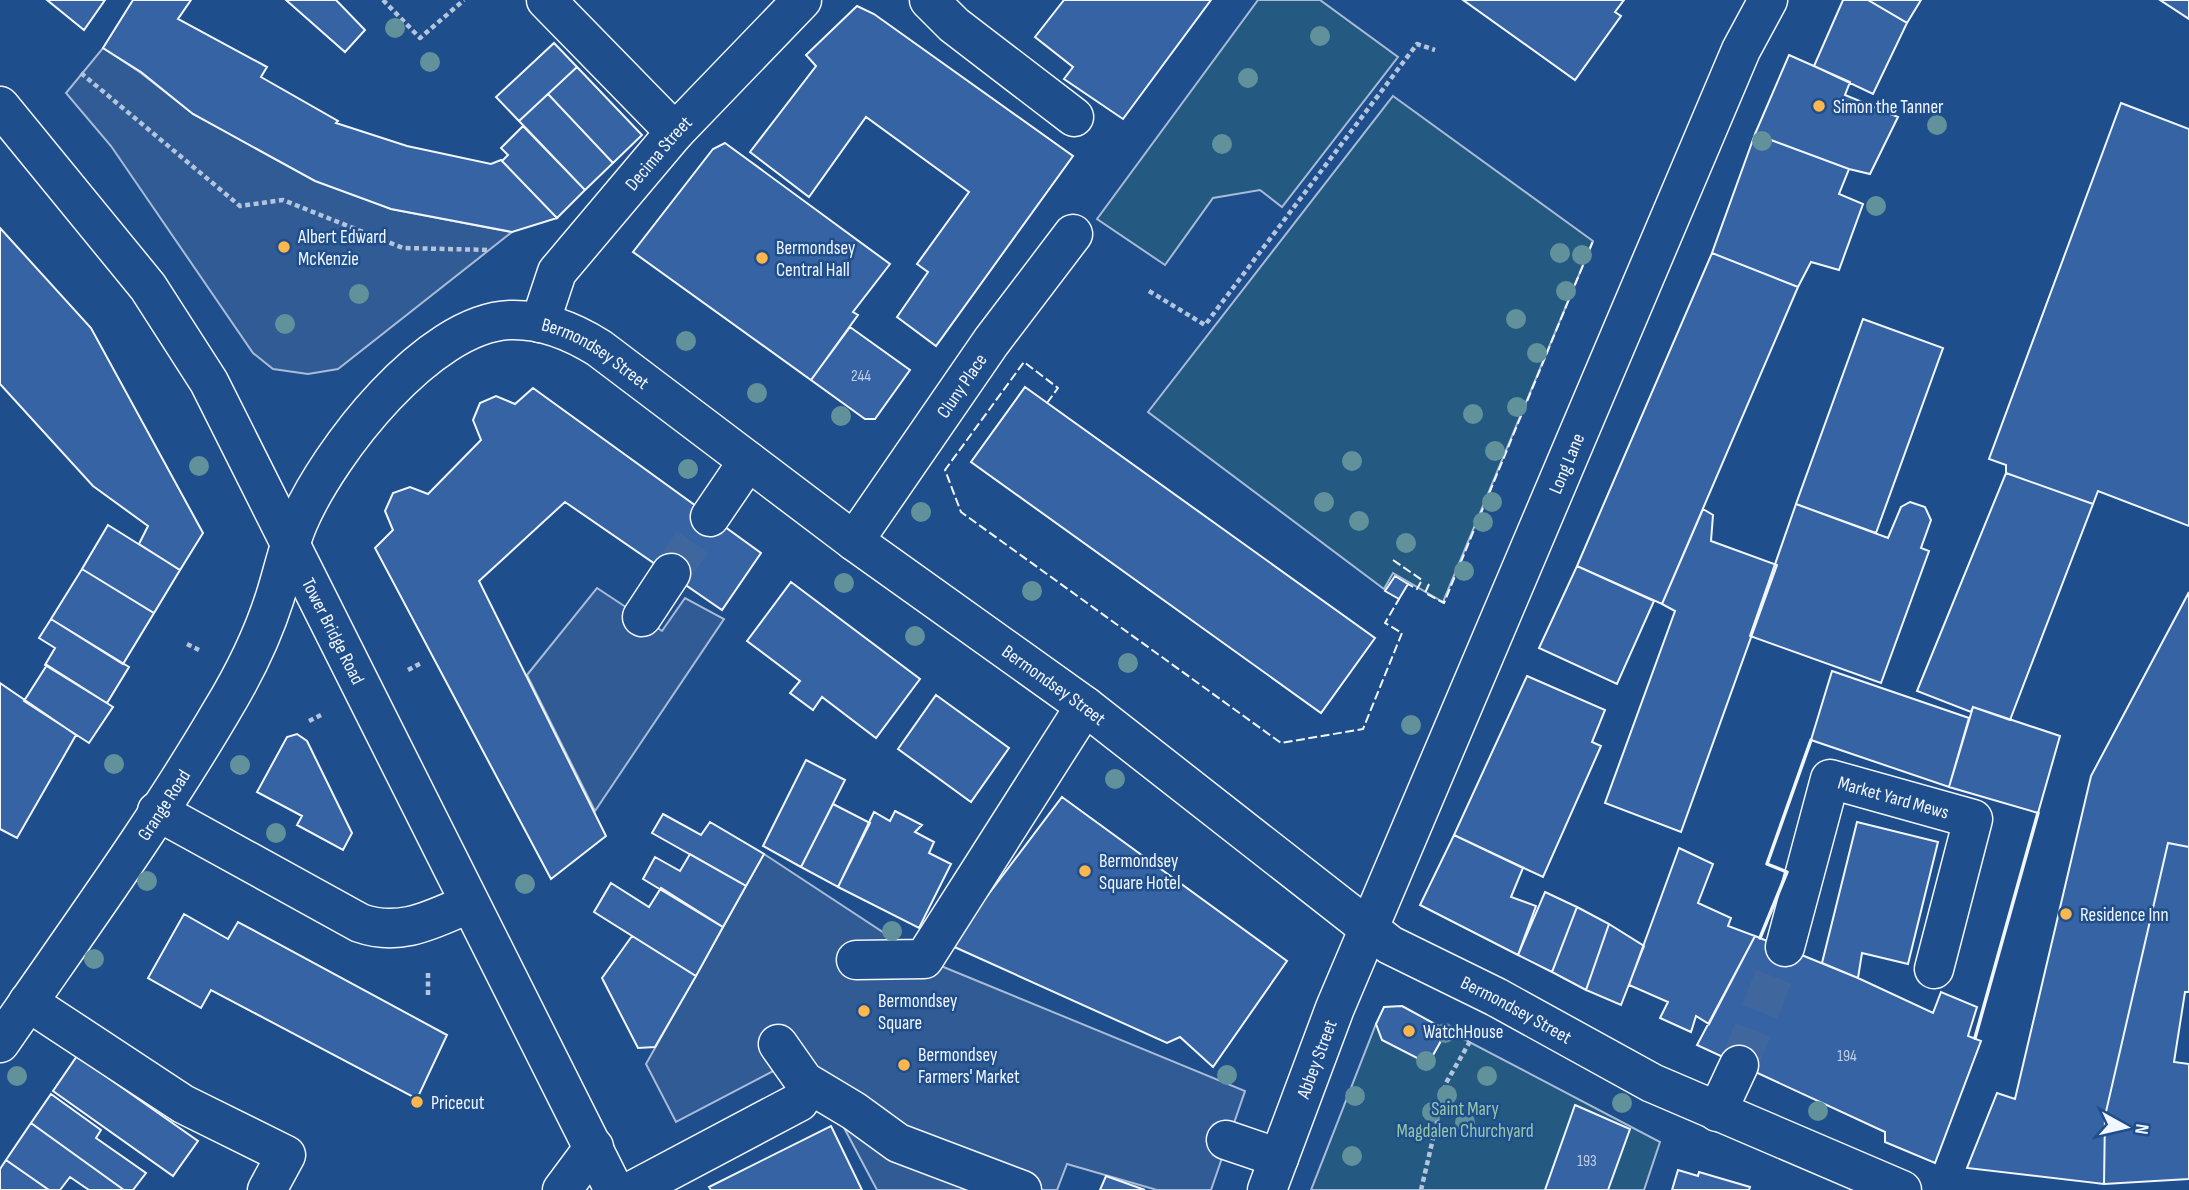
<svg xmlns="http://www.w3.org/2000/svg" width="2189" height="1190" font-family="'Sofia Sans Condensed',sans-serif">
<rect width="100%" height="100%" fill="#1f4e8c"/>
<path fill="#245a82" stroke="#a8bbd7" stroke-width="2" d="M1258,0H1320L1398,57L1282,207L1260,190L1213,198L1165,265L1097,219Z
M1393,96L1593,241L1443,602L1393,573L1384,589L1148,412Z
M1376,1024L1417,1058L1433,1055L1442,1039L1435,1024L1660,1142L1644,1190H1311Z"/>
<path fill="#305b95" stroke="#a8bbd7" stroke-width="2" d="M103,48L141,73L193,114L276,158L391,209L512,232L338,369L308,374L273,369L253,353L111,146L66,93Z
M597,588L662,631L685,598L724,619L595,811L527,675Z
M764,854L924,959L1245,1091L1211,1190H1157L1067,1164L1057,1190H877L833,1107L779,1068L676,1122L646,1064Z"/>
<path fill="#3563a3" stroke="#f2f6ff" stroke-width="2" d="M47,0H105L84,30Z
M133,0H191L178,19L267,67L261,77L338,121L336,123L407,146L491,164L501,160L557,218L512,232L391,209L315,181L193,114L141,72L103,48Z
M286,0H336L365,30L345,52Z
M1064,0H1211L1123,119L1064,79L1073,67L1035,37Z
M1463,0H1624L1615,12L1621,16L1575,80Z
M1843,0H1868L1907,23L1873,94L1814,66Z
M1868,0H1921L1907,23Z
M2160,0H2189V19Z
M857,6L874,14L1073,156L936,346L897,317L928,272L917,264L969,192L866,117L809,197L750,152L816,66L806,55Z
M554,43L577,67L519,121L496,97Z
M1789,55L1850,82L1845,95L1898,117L1870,174L1849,169L1755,134Z
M577,67L642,135L613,163L548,94Z
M548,94L613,163L585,190L519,121Z
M2121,103L2189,129V526L2098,491L2093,504L2006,473V465L1989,459Z
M523,126L585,190L557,218L502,161L508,155L501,148Z
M1755,134L1849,169L1839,194L1863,204L1839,270L1811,262L1798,287L1712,253Z
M725,143L890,264L853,312L858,315L811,380L633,252L713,149Z
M0,228L91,328L203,533L180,570L139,544L148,526L93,486L0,384Z
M1712,253L1798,287L1662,604L1577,566Z
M1863,319L1943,348L1876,533L1796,504Z
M850,327L910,370L875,419H865L811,380Z
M1025,387L1375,638L1321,713L971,462Z
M533,388L761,553L722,610L565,502L479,581L606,836L551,879L375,548L393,530L385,511L393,493L410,487L428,494L481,440L473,420L480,403L496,396L515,404Z
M2006,473L2093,504L2010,720L1973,707L1971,712L1917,691Z
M1910,502L1925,507L1931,520L1921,548L1929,551L1881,683L1750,636L1796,504L1888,538L1901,507Z
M1703,509L1713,515L1711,541L1777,565L1681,832L1605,803L1675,611L1662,604Z
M108,525L180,570L154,613L82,569Z
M1577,566L1654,601L1617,684L1539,648Z
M82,569L154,613L123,664L51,619Z
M1395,576L1408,584L1399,599L1385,591Z
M791,582L920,679L876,738L822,697L813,710L790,693L800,681L747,641Z
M2189,592V847L2168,843L2105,1116L2104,1184L1967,1168L1997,1093L2015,1099L2091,776Z
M51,619L129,667L107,703L45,665L55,648L39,638Z
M47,665L113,707L89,743L24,701Z
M1832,671L1969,718L1949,787L1811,740Z
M1527,676L1605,710L1592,742L1601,746L1543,877L1454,835Z
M0,683L76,735L17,838L0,829Z
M936,695L1009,748L971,802L898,749Z
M1973,707L2060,736L2038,813L1949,787Z
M297,734L307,741L352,833L343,850L297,825L302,816L257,792L287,737Z
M806,760L845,780L801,867L763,846Z
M1062,797L1287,961L1213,1067L1180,1037L1167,1043L950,945Z
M833,804L870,823L838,887L801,867Z
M895,811L922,825L915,832L934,842L929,853L951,864L919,928L838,887L874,812L890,821Z
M663,814L701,835L710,822L764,854L746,886L652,833Z
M1857,822L1938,842L1908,964L1862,953L1858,978L1822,963Z
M1454,835L1523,868L1511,897L1536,906L1518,955L1420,905Z
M2168,843L2189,847V992H2185L2174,1062L2189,1064V1179L2104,1184L2105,1116Z
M1679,848L1713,864L1698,903L1731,918L1728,926L1755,936L1709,1024L1696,1016L1691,1032L1660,1018L1668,1002L1629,985Z
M690,854L746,886L723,927L643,879L655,857L680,871Z
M611,883L649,907L661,888L723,927L696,976L594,912Z
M1545,892L1577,907L1552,972L1518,955Z
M1577,907L1609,924L1586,990L1552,972Z
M184,914L228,939L238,922L447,1035L417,1099L211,990L201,1008L148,978Z
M1609,924L1644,946L1621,1005L1586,990Z
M632,936L696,976L655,1047L638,1048L602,978Z
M1755,936L1858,978L1933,1013L1941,992L1977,1007L1968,1036L1981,1041L1935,1163L1885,1142V1132L1697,1045Z
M1402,1006L1435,1024L1442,1039L1433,1055L1417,1058L1382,1040L1376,1024L1384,1007Z
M77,1056L198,1141L173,1176L53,1091Z
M51,1094L101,1130L96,1138L146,1173L133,1190H124L31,1123Z
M1575,1105L1630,1129L1608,1190H1545Z
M31,1123L124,1190H89L70,1177L60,1190H49L6,1160Z
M831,1126L862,1190H711L709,1187Z
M6,1160L49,1190H0V1169Z
M1678,1170L1698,1176L1699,1172L1750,1187L1749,1190H1672Z
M1106,1176L1145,1190H1100Z"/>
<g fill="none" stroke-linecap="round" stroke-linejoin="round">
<path stroke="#3f679d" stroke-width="38" stroke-dasharray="38 19" stroke-linecap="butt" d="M671,573L710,517
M1739,1065L1785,947"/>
<defs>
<g id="minor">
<path d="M546,0L675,132"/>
<path d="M929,0L954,25L1074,117"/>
<path id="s1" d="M540,323L557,272L675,132L802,0"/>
<path d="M710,517L748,461"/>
<path id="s2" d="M854,541L991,342L1073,234"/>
<path d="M642,617L671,573"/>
<path id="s3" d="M1785,947L1830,779L1973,819L1934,969"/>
<path d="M856,960L924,959L1085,706"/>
<path d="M28,1002L183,1104L286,1155L267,1190"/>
<path d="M778,1044L804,1081L854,1111L898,1143L1022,1190"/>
<path d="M1717,1112L1739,1065"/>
<path d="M1226,1140L1279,1158"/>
<path d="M562,1190L594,1147"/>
<path d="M633,1190L799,1102"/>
</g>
<g id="major">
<path d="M157,811L360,923C400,937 431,920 468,904"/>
<path id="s4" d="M0,1043C75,934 154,826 221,712C243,676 262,638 275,597C283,572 288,546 299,521C329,452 428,323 510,320C542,319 572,331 599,348L854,541L1085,706L1390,945L1496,997L1652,1083L1902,1190"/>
<path id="s5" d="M1267,1190L1335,1008L1741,50L1768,0"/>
</g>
<g id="highway">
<path id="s6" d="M0,106L148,287L209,382L614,1190"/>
</g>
</defs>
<use href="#minor" stroke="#f2f6ff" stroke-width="41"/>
<use href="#major" stroke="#f2f6ff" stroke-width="41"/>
<use href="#highway" stroke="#f2f6ff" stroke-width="41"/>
<path stroke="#b3c4dc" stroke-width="4.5" stroke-dasharray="5 3.5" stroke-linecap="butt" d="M383,0L420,38L464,0
M81,73L240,206L283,200L403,248L490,250
M1149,291L1205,325L1417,44L1435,50
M187,644L199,650
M408,670L423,662
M309,721L321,715
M428,995V970
M1421,1190L1446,1083L1472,1038"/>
<use href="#minor" stroke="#1f4e8c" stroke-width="38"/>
<use href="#major" stroke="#1f4e8c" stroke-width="38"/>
<use href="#highway" stroke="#1f4e8c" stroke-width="38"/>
<path stroke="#f2f6ff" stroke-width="2" stroke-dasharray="9 3.5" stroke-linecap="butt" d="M1047,403L1058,388L1024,362L945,470L961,512L1281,743L1363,729L1402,633L1385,623L1399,599
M1393,560L1422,580L1417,589L1408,584
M1429,584L1425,593L1444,603L1593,241"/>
<path stroke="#f2f6ff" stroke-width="3.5" d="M1760,938L1787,872L1767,864L1811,740
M1975,1038L2038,813"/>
</g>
<g fill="#61919a">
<circle cx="395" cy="28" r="10"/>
<circle cx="1320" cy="36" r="10"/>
<circle cx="430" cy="62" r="10"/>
<circle cx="1248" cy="78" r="10"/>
<circle cx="1937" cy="125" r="10"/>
<circle cx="1762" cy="141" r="10"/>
<circle cx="1222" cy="144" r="10"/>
<circle cx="1876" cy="206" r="10"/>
<circle cx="1560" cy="253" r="10"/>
<circle cx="1582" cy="255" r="10"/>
<circle cx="1566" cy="291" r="10"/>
<circle cx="359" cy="294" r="10"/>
<circle cx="1516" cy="319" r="10"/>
<circle cx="285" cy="324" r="10"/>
<circle cx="686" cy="341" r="10"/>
<circle cx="1537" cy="353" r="10"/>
<circle cx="757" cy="393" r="10"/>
<circle cx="1517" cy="407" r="10"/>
<circle cx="1473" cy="414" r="10"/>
<circle cx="841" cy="416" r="10"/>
<circle cx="1495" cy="451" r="10"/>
<circle cx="1352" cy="461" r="10"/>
<circle cx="199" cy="466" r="10"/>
<circle cx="688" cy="469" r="10"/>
<circle cx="1324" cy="502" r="10"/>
<circle cx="1492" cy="502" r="10"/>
<circle cx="921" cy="512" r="10"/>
<circle cx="1359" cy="521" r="10"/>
<circle cx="1483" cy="522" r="10"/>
<circle cx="1406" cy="543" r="10"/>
<circle cx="1464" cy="571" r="10"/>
<circle cx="844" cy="583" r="10"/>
<circle cx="1032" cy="591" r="10"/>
<circle cx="915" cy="636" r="10"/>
<circle cx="1128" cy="663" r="10"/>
<circle cx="1411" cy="725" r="10"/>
<circle cx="114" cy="764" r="10"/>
<circle cx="240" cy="765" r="10"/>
<circle cx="1115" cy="779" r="10"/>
<circle cx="276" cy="833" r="10"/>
<circle cx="147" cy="881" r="10"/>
<circle cx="525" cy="884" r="10"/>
<circle cx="892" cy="931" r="10"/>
<circle cx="94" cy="959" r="10"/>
<circle cx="1445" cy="1033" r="10"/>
<circle cx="1426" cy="1061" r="10"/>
<circle cx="1227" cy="1075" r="10"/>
<circle cx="17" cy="1076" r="10"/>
<circle cx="1487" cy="1076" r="10"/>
<circle cx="1447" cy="1095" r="10"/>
<circle cx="1355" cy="1096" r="10"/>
<circle cx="1622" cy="1103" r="10"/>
<circle cx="1818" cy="1111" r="10"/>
<circle cx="1432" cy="1112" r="10"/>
<circle cx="1465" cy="1122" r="10"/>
<circle cx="1352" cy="1156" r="10"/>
</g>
<g fill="#ffb74d" stroke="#1f4e8c" stroke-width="2.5">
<circle cx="1819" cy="106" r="7"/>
<circle cx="284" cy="247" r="7"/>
<circle cx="762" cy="258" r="7"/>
<circle cx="1085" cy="871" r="7"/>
<circle cx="2066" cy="914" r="7"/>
<circle cx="864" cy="1011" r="7"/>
<circle cx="1409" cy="1031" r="7"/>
<circle cx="904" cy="1065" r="7"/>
<circle cx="417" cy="1102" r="7"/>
</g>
<g text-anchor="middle" stroke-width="5" stroke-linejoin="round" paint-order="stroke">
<g font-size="16" fill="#c3d1e8">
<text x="861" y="381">244</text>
<text x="1847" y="1061">194</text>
<text x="1587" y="1166">193</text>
</g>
<g font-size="19" fill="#f2f6ff" stroke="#1f4e8c" text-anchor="start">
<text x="1833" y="113">Simon the Tanner</text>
<text x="298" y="243">Albert Edward<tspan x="298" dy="22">McKenzie</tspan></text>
<text x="776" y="254">Bermondsey<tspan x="776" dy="22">Central Hall</tspan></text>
<text x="1099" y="867">Bermondsey<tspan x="1099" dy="22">Square Hotel</tspan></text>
<text x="2080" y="921">Residence Inn</text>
<text x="878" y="1007">Bermondsey<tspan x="878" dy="22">Square</tspan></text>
<text x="1423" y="1038">WatchHouse</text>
<text x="918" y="1061">Bermondsey<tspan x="918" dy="22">Farmers' Market</tspan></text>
<text x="431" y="1109">Pricecut</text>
</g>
<g font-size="19" fill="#f2f6ff" stroke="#1f4e8c">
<text dy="7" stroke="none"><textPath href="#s1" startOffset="210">Decima Street</textPath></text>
<text dy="7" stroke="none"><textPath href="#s4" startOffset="1001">Bermondsey Street</textPath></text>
<text dy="7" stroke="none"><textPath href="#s2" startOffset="189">Cluny Place</textPath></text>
<text dy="7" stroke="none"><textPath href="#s5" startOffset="786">Long Lane</textPath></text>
<text dy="7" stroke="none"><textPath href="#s6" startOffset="625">Tower Bridge Road</textPath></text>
<text dy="7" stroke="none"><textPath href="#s4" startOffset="1568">Bermondsey Street</textPath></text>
<text dy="7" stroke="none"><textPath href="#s3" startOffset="240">Market Yard Mews</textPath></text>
<text dy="7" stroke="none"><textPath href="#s4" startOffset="289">Grange Road</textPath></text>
<text dy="7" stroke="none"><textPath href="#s4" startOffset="2135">Bermondsey Street</textPath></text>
<text dy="7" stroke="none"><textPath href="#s5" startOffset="140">Abbey Street</textPath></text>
</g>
<g font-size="19" fill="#97c8a6" stroke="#1f4e8c">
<text x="1465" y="1115">Saint Mary<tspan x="1465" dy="22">Magdalen Churchyard</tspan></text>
</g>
</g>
<g transform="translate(2126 1127) rotate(98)" stroke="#1f4e8c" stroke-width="5" paint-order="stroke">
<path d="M0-5L12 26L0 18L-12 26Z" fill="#f2f6ff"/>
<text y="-10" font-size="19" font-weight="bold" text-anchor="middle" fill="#f2f6ff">N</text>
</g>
</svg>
